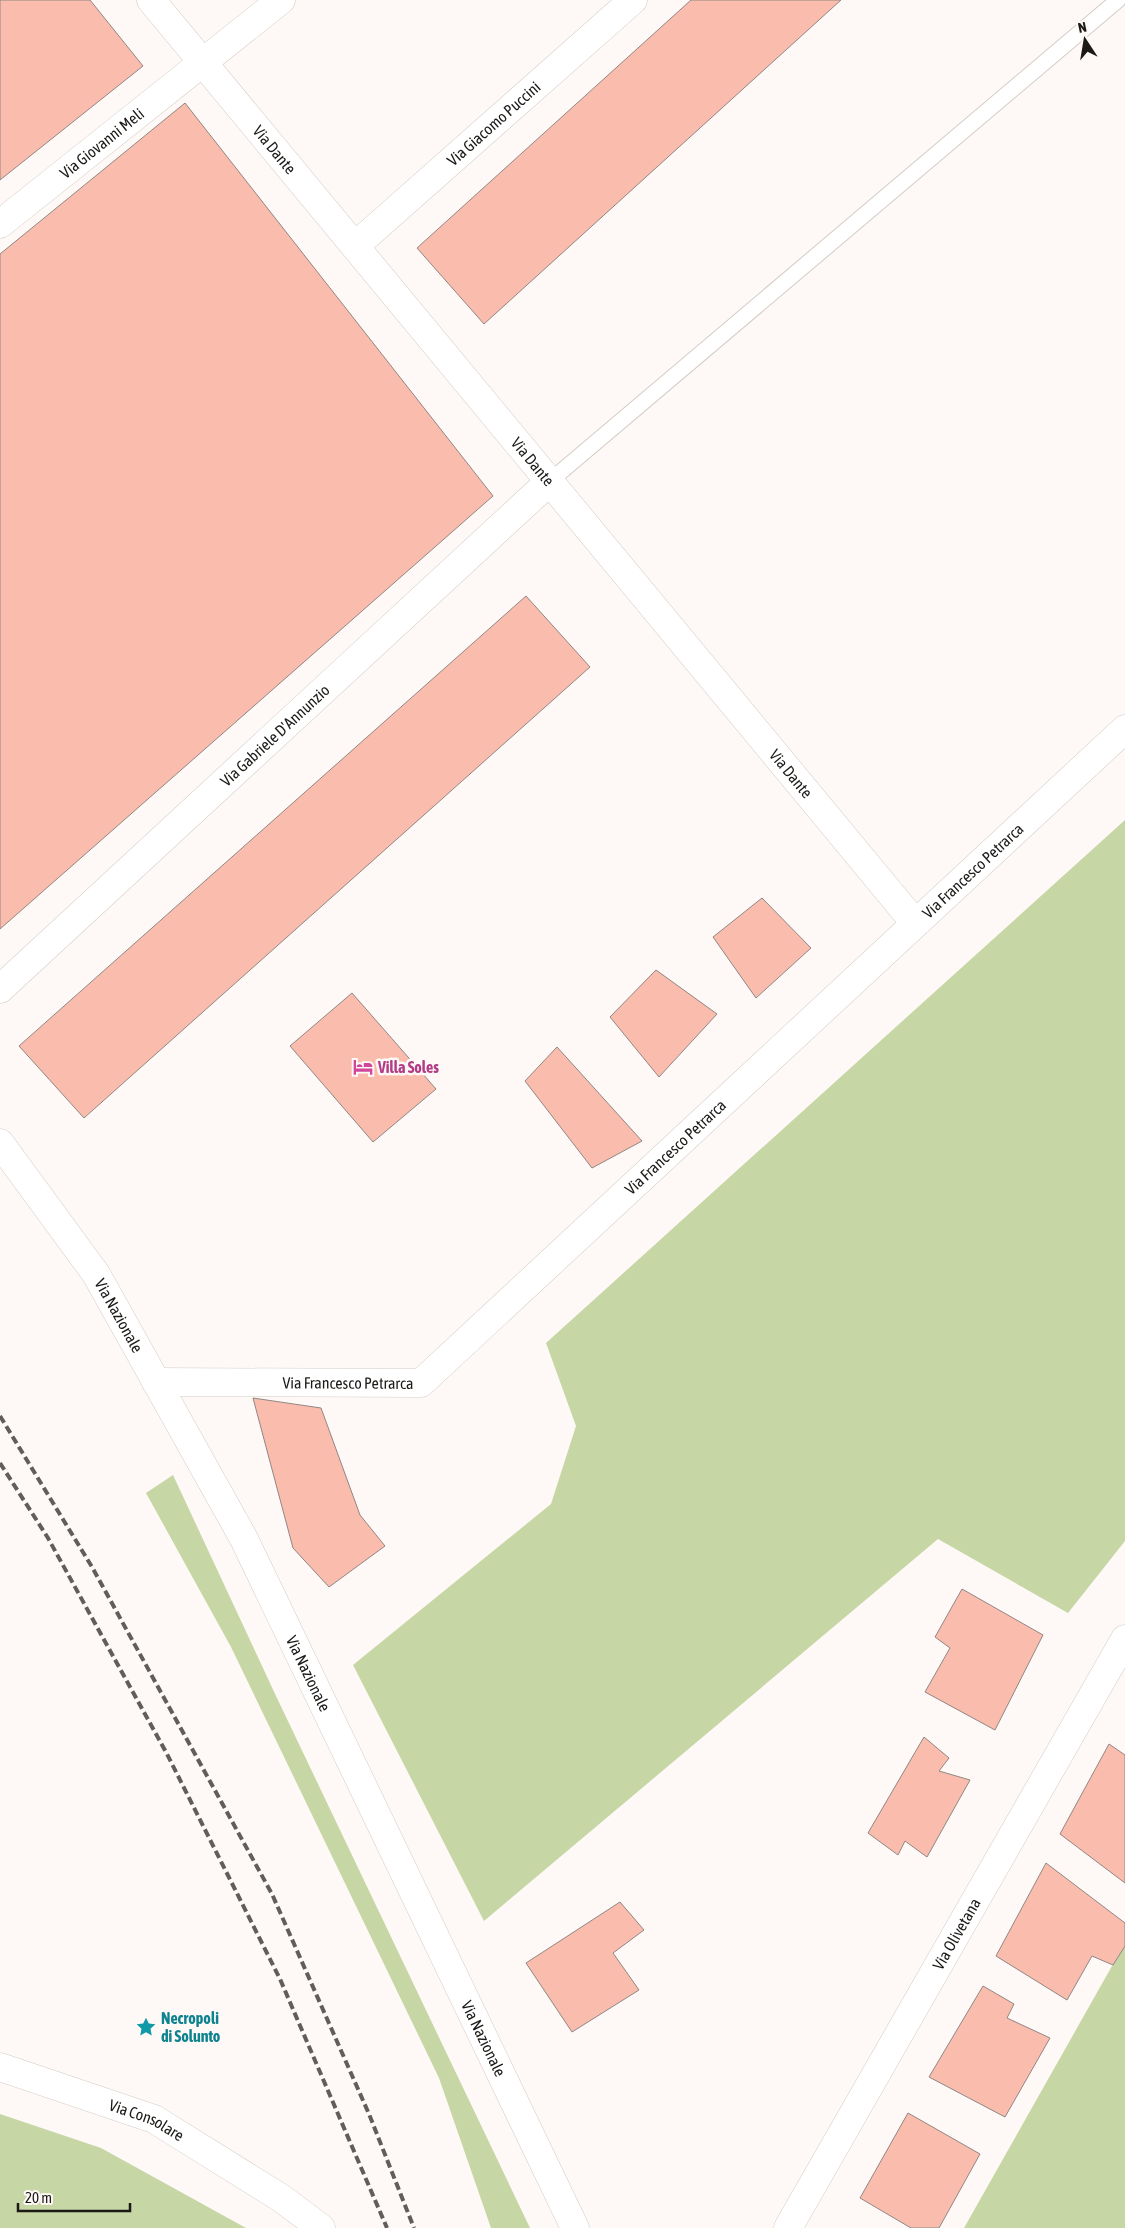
<svg xmlns="http://www.w3.org/2000/svg" width="1125" height="2228" font-family="'Asap Condensed',sans-serif">
<rect width="100%" height="100%" fill="#fef9f6"/>
<path fill="#c6d6a4" d="M1125,820V1541L1068,1613L938,1539L484,1921L353,1665L551,1504L576,1426L546,1343Z
M173,1475L276,1696L530,2228H491L439,2078L231,1647L146,1493Z
M1125,1943V2228H964Z
M0,2114L101,2148L246,2228H0Z"/>
<path fill="#fabdad" stroke="#908684" d="M0,0H90L143,66L0,180Z
M691,0H841L484,324L417,248Z
M185,103L493,496L0,929V254Z
M526,596L590,667L84,1118L19,1046Z
M762,898L811,948L756,998L713,937Z
M656,970L717,1014L659,1077L610,1017Z
M352,993L436,1089L373,1142L290,1046Z
M557,1047L642,1141L592,1168L525,1081Z
M253,1398L321,1408L360,1515L385,1546L329,1587L293,1548Z
M962,1589L1043,1635L995,1730L925,1692L950,1648L935,1637Z
M924,1737L949,1758L939,1771L970,1780L927,1857L905,1841L898,1855L868,1833Z
M1109,1744L1125,1755V1883L1060,1834Z
M1046,1863L1125,1923V1946L1113,1965L1092,1956L1067,2000L996,1956Z
M620,1902L644,1930L613,1953L639,1990L572,2032L526,1963Z
M983,1986L1014,2004L1007,2018L1050,2038L1005,2117L929,2077Z
M908,2113L980,2154L939,2228H911L860,2198Z"/>
<g fill="none" stroke-linecap="round" stroke-linejoin="round">
<defs>
<path id="service" d="M550,481L1118,0"/>
<g id="minor">
<path id="s1" d="M151,0L915,923"/>
<path id="s2" d="M0,224L281,0"/>
<path id="s3" d="M355,246L633,0"/>
<path id="s4" d="M0,989L550,481"/>
<path id="s5" d="M156,1382L421,1383L1125,729"/>
<path id="s6" d="M0,2067L154,2119L281,2198L321,2228"/>
<path id="s7" d="M788,2228L1125,1639"/>
</g>
<g id="secondary">
<path id="s8" d="M0,1143L96,1274L244,1539L575,2228"/>
</g>
</defs>
<use href="#service" stroke="#d4ccc6" stroke-width="17"/>
<use href="#minor" stroke="#d4ccc6" stroke-width="29"/>
<use href="#secondary" stroke="#d4ccc6" stroke-width="29"/>
<use href="#service" stroke="#fff" stroke-width="15"/>
<use href="#minor" stroke="#fff" stroke-width="28"/>
<use href="#secondary" stroke="#fff" stroke-width="28"/>
<path stroke="#605d5a" stroke-width="4" stroke-dasharray="8 4" stroke-linecap="butt" d="M0,1416L92,1567L272,1894L369,2114L414,2228
M0,1463L48,1538L167,1754L280,1979L387,2228"/>
</g>
<defs>
<symbol id="hotel-bare" viewBox="-9 -9 18 18"><path d="M-6-4.5h1.5V1H6V5H4.5V3h-9V5H-6ZM-4 0a1.8 1.8 0 1 1 3.6 0ZM.5 0V-2.5h3Q6-2.5 6 0Z" fill="#d1479c" stroke="#fef9f6" stroke-width="2.5" paint-order="stroke"/></symbol>
<symbol id="sight-bare" viewBox="-9 -9 18 18"><path d="M0-6L1.8-2.2L6-1.7L2.9 1.2L3.7 5.4L0 3.3L-3.7 5.4L-2.9 1.2L-6-1.7L-1.8-2.2Z" fill="#0f9aa8" stroke="#fef9f6" stroke-width="2.5" paint-order="stroke"/></symbol>
</defs>
<g fill-rule="evenodd">
<use href="#hotel-bare" x="349" y="1053" width="28" height="28"/>
<use href="#sight-bare" x="132" y="2013" width="28" height="28"/>
</g>
<g text-anchor="middle" stroke-width="5" stroke-linejoin="round" paint-order="stroke">
<g font-size="16" fill="#1c1a17" stroke="#fef9f6">
<text dy="6" stroke="none"><textPath href="#s3" startOffset="185">Via Giacomo Puccini</textPath></text>
<text dy="6" stroke="none"><textPath href="#s2" startOffset="130">Via Giovanni Meli</textPath></text>
<text dy="6" stroke="none"><textPath href="#s1" startOffset="194">Via Dante</textPath></text>
<text dy="6" stroke="none"><textPath href="#s1" startOffset="599">Via Dante</textPath></text>
<text dy="6" stroke="none"><textPath href="#s4" startOffset="374">Via Gabriele D'Annunzio</textPath></text>
<text dy="6" stroke="none"><textPath href="#s1" startOffset="1004">Via Dante</textPath></text>
<text dy="6" stroke="none"><textPath href="#s5" startOffset="1018">Via Francesco Petrarca</textPath></text>
<text dy="6" stroke="none"><textPath href="#s5" startOffset="612">Via Francesco Petrarca</textPath></text>
<text dy="6" stroke="none"><textPath href="#s8" startOffset="210">Via Nazionale</textPath></text>
<text dy="6" stroke="none"><textPath href="#s5" startOffset="192">Via Francesco Petrarca</textPath></text>
<text dy="6" stroke="none"><textPath href="#s8" startOffset="615">Via Nazionale</textPath></text>
<text dy="6" stroke="none"><textPath href="#s7" startOffset="339">Via Olivetana</textPath></text>
<text dy="6" stroke="none"><textPath href="#s8" startOffset="1020">Via Nazionale</textPath></text>
<text dy="6" stroke="none"><textPath href="#s6" startOffset="156">Via Consolare</textPath></text>
</g>
<g font-size="16" font-weight="bold" fill="#b23c85" stroke="#fef9f6" text-anchor="start">
<text x="378" y="1073">Villa Soles</text>
</g>
<g font-size="16" font-weight="bold" fill="#0d838f" stroke="#fef9f6" text-anchor="start">
<text x="161" y="2024">Necropoli<tspan x="161" dy="18">di Solunto</tspan></text>
</g>
</g>
<g transform="translate(1085 40) rotate(348)" stroke="#fef9f6" stroke-width="4" paint-order="stroke">
<path d="M0-4L9 19L0 12L-9 19Z" fill="#1c1a17"/>
<text y="-8" font-size="14" font-weight="bold" text-anchor="middle" fill="#1c1a17">N</text>
</g>
<path d="M18 2203v8h112v-8" fill="none" stroke="#1c1a17" stroke-width="2.5"/>
<text x="25" y="2203" font-size="15" fill="#1c1a17" stroke="#fef9f6" stroke-width="4" paint-order="stroke">20 m</text>
</svg>
